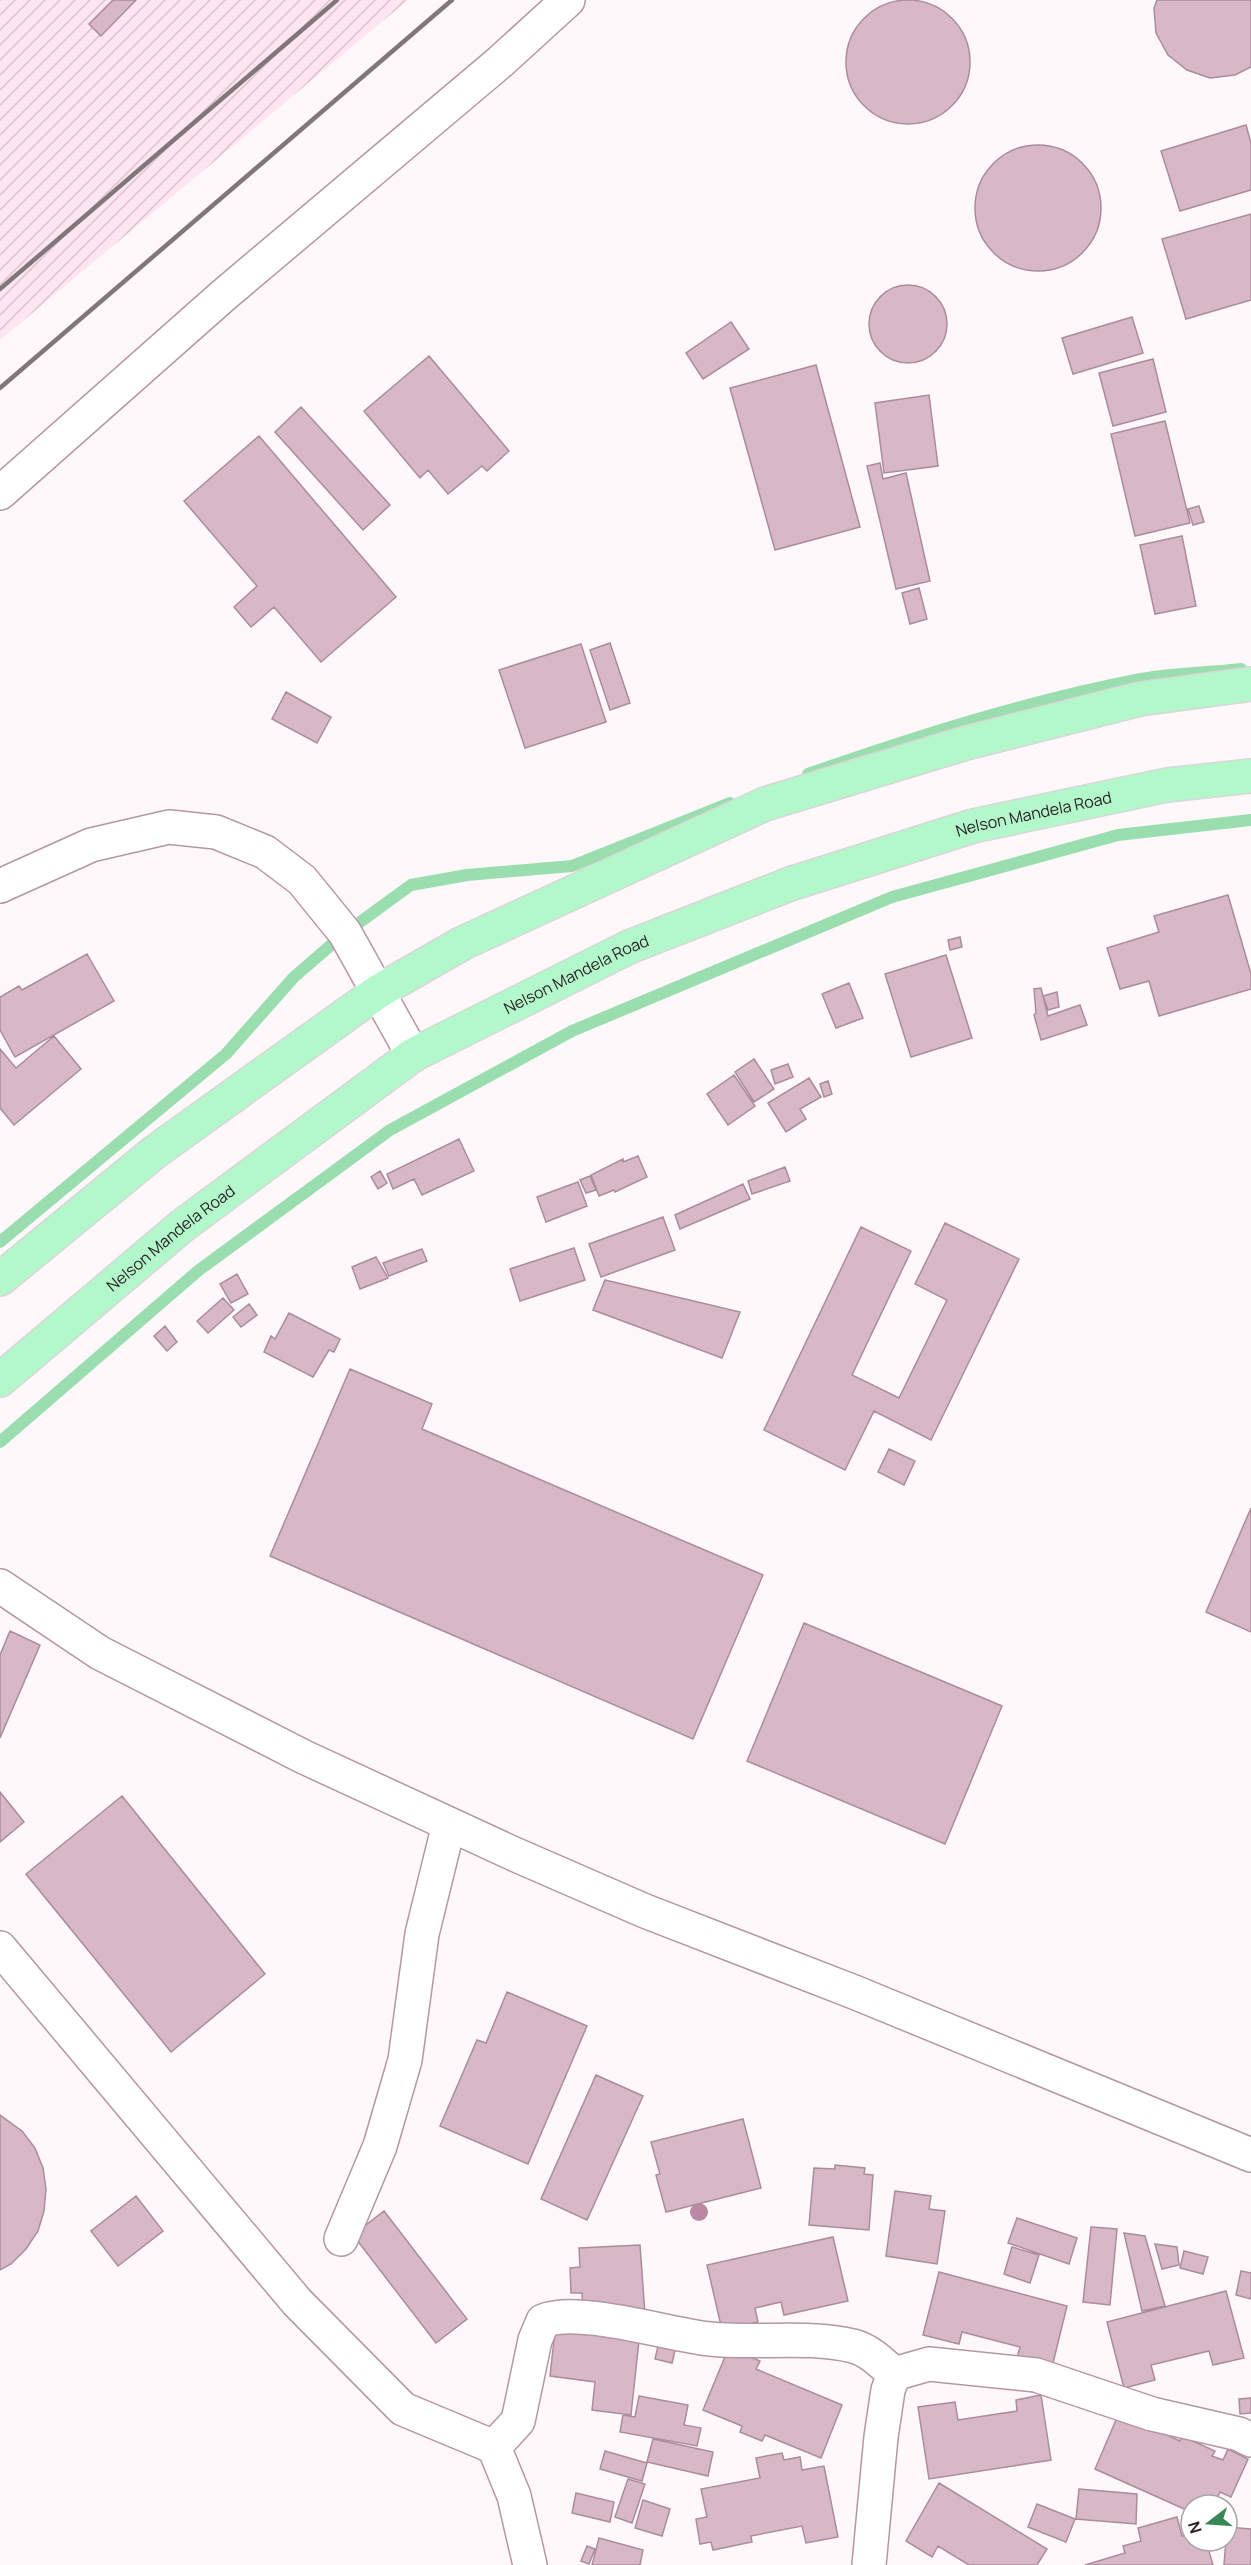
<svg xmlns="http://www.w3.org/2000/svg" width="1251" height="2565" font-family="Manrope,sans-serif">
<defs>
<pattern id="industrial-furrows" width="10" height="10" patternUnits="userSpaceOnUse" patternTransform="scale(1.5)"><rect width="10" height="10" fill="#fee5ef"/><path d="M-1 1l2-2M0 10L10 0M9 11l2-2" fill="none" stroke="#dac4cd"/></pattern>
</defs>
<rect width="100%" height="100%" fill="#fff8fa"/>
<path fill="url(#industrial-furrows)" d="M0,0H408L0,340Z"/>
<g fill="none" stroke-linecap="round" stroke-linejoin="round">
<path stroke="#9addaf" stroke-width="12" d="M808,774C917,736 1027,701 1141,679C1174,673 1208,673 1241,669
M0,1242L226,1054L294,977L345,933L411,885L467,875L572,866L730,803
M0,1442L199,1270L390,1130L572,1031L892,897L1118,835L1251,820"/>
</g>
<path fill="#d8b8c6" stroke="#ab8c9a" stroke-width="1.5" d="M113,0H136L101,36L89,24Z
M1157,0H1251V67L1235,75L1210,78L1187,70L1168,55L1156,33L1154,8Z
M846 62a62 62 0 1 1 124 0a62 62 0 1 1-124 0Z
M1246,125L1251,143V190L1180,211L1161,151Z
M975 208a63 63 0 1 1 126 0a63 63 0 1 1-126 0Z
M1251,214V300L1186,319L1162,239Z
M869 324a39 39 0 1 1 78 0a39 39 0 1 1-78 0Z
M1132,317L1143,353L1073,374L1062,338Z
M731,322L749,349L703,379L686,353Z
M429,356L509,451L487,471L482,466L448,494L428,470L420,478L364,411Z
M1153,359L1166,412L1113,426L1099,373Z
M816,365L860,527L775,550L730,388Z
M929,395L938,466L884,473L875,403Z
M301,407L390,505L363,530L275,432Z
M1165,421L1190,523L1135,536L1111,434Z
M259,436L396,597L321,662L274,607L251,627L234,607L257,586L184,501Z
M880,463L883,479L906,473L930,581L896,589L867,466Z
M1199,506L1204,522L1193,525L1188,509Z
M1182,536L1196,606L1155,614L1140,545Z
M919,588L927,619L910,624L902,593Z
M610,643L630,703L610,710L590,650Z
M581,644L606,722L525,748L499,670Z
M286,692L331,717L317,743L272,719Z
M1228,895L1251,974V989L1159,1016L1149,981L1120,989L1107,948L1159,932L1154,916Z
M960,937L962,947L950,950L948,940Z
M87,954L114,1001L15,1057L0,1030V997L19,986L22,990Z
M946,955L972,1038L911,1057L885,974Z
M849,983L863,1018L836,1028L822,994Z
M1041,988L1048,1016L1080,1005L1087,1025L1041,1040L1034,1015L1036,1013L1034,989Z
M1057,992L1059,1007L1048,1010L1043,996Z
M54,1036L81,1069L14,1125L0,1108V1049L16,1068Z
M754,1059L774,1089L754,1102L735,1072Z
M788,1064L793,1077L775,1084L771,1070Z
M734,1075L755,1106L728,1125L707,1094Z
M809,1078L821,1097L800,1109L806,1119L786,1132L768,1103Z
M828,1081L832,1094L824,1097L820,1084Z
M459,1139L474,1171L422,1195L414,1179L393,1189L387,1174Z
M638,1156L647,1177L615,1192L614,1190L599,1196L591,1175L623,1159V1162Z
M785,1167L790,1181L752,1194L748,1181Z
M380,1171L387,1183L378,1189L371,1177Z
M590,1176L596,1190L586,1193L580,1180Z
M578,1182L587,1206L546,1222L537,1197Z
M743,1184L750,1199L680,1229L675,1215Z
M663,1217L675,1250L601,1277L589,1244Z
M945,1223L1019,1259L931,1440L874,1411L845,1470L764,1430L861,1227L911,1251L852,1375L899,1398L947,1300L915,1284Z
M574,1248L585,1280L520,1301L510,1269Z
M422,1249L427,1261L389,1276L383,1263Z
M376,1257L388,1278L360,1289L352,1267Z
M237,1274L248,1294L231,1303L220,1284Z
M605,1280L740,1312L722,1358L593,1310Z
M223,1298L234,1310L208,1333L197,1321Z
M249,1304L257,1315L241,1327L233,1317Z
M289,1313L340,1339L334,1352L329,1350L313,1377L264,1352L271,1336L275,1339Z
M165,1326L177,1342L167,1351L154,1336Z
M350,1369L432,1404L422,1429L763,1575L693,1739L270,1556Z
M889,1449L915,1461L904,1485L878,1472Z
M1251,1508V1632L1206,1612Z
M804,1623L1002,1706L945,1844L747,1761Z
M10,1631L40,1645L0,1738V1655Z
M0,1792L24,1822L0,1842Z
M122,1796L265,1974L171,2052L26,1874Z
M507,1992L587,2026L528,2164L440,2126L477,2040L486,2043Z
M596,2075L643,2096L587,2220L541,2199Z
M0,2115L22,2131L35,2148L43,2168L46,2189L44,2211L38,2231L26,2249L11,2264L0,2270Z
M743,2119L761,2188L666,2212L656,2175L660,2174L651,2142Z
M835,2165L865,2168L864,2174L873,2175L869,2230L809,2225L814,2168L835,2169Z
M895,2191L931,2196L929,2209L945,2211L937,2264L886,2256Z
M136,2196L163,2231L118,2266L91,2231Z
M384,2211L467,2319L436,2343L353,2235Z
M1017,2218L1077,2238L1069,2264L1008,2243Z
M1091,2227L1117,2229L1110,2305L1083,2302Z
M1124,2233L1145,2236L1165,2306L1142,2311Z
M833,2237L848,2301L784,2315L781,2302L755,2308L758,2322L722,2330L707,2265Z
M1155,2244L1177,2247L1179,2265L1162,2269Z
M640,2245L645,2314L583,2317L582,2293H571L570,2268L580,2267L579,2248Z
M1012,2247L1039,2255L1030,2283L1004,2274Z
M1184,2251L1208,2257L1203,2274L1180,2268Z
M1241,2271L1251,2273V2299L1236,2295Z
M939,2272L1067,2306L1052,2367L1017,2358L1020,2347L962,2332L959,2344L923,2335Z
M1226,2291L1244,2358L1213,2365L1209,2351L1151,2365L1155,2380L1124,2388L1107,2322Z
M556,2322L640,2331L631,2415L592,2410L595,2382L550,2376Z
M660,2338L677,2342L672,2363L655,2359Z
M729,2347L760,2361L756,2369L842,2405L821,2458L765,2435L762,2441L740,2432L742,2426L703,2410Z
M1041,2395L1051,2460L929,2479L918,2407L955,2402L958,2420L1017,2411L1016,2400Z
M639,2396L688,2405L684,2425L701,2428L697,2446L620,2432L623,2415L635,2417Z
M1251,2398V2413L1240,2414L1239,2399Z
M1119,2413L1180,2441L1182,2436L1215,2451L1212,2456L1223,2460L1228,2449L1248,2459L1231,2497L1220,2492L1214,2505H1191V2512L1095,2469Z
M653,2439L713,2452L708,2476L647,2462Z
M605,2451L647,2463L642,2481L600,2469Z
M782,2453L784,2460L800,2457L802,2470L824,2466L838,2537L806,2543L802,2526L751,2536L752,2542L713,2550L711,2542L700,2544L696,2519L707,2517L701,2489L760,2478L756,2458Z
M628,2479L645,2484L632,2523L615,2517Z
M939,2483L1047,2549L1037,2565H969L938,2546L932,2557L906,2541Z
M1079,2489L1137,2494L1136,2524L1076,2519Z
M576,2493L614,2502L610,2522L572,2513Z
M643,2500L670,2509L662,2536L635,2528Z
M1037,2504L1075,2519L1066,2542L1028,2527Z
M1177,2517L1182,2536L1191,2533V2541H1206L1213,2565H1085L1125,2553L1123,2546L1141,2541L1138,2528Z
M1227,2527L1251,2529V2565H1224Z
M599,2538L643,2550L640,2565H592Z
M587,2546L595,2549L589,2564L581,2561Z"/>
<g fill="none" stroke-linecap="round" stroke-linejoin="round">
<defs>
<path id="minor" d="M0,493L225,294L500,62L568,0
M0,886L91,845L169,827L216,832L265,852L302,880L345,933L413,1055
M0,1586L100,1653L304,1757L514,1854L645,1911L854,1992L1251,2155
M0,1948L297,2302L403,2409L494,2447L514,2496L530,2565
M341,2239L380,2146L405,2060L422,1934L449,1824
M494,2447L518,2421L535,2340L543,2321C578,2306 670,2335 710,2339C756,2344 808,2335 853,2346C869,2350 882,2363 894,2374
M869,2565L881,2437L888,2390L894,2374L929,2364L1036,2375L1152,2414L1239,2434L1251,2440"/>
<g id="major">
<path d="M0,1279L156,1151L379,991L463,943L765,804L966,743L1140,699L1251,684"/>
<path id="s1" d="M0,1380L182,1226L413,1055L629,947L790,884L973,826L1167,785L1251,776"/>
</g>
</defs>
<use href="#minor" stroke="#b596a4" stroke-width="36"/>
<use href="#major" stroke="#d9d6d8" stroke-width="36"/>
<use href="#minor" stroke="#fff" stroke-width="33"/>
<use href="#major" stroke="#b2f8cb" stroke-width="33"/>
<path stroke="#81777b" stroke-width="4.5" d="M0,289L337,0
M0,388L452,0"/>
</g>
<circle fill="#b989a2" cx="699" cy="2212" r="9"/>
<g text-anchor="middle" stroke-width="4.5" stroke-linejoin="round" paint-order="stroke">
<g font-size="16" fill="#2a1e24" stroke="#fff">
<text dy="6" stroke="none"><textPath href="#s1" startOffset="1194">Nelson Mandela Road</textPath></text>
<text dy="6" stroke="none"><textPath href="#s1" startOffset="708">Nelson Mandela Road</textPath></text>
<text dy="6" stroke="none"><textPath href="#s1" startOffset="222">Nelson Mandela Road</textPath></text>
</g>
</g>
<g transform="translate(1209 2523) rotate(253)"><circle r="28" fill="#ffffff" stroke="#aaa5a7" stroke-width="1.5"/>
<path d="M0-4.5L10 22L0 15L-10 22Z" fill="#388656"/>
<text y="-9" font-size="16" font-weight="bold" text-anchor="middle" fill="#2a1e24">N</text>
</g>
</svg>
